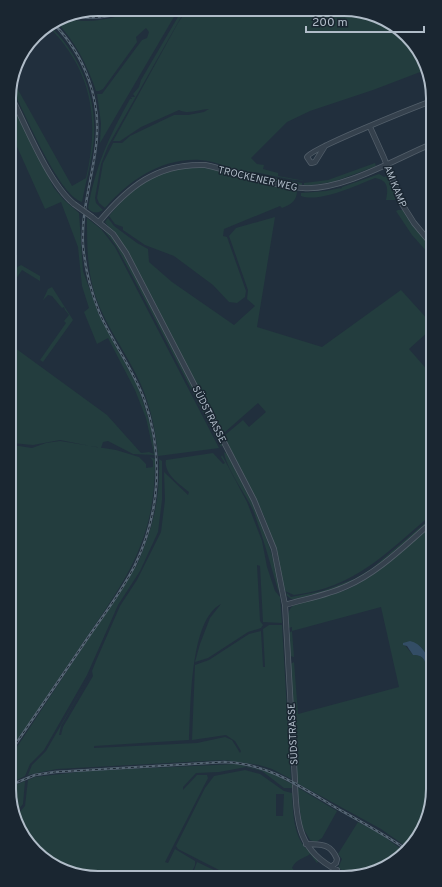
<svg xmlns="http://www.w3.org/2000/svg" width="442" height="887" font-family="Overpass,sans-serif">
<rect width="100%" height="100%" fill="#212f3d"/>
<path fill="#233d3e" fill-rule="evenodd" d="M98,9H109L113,13L128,9L104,16L76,13Z
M136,9L178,10L100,143L101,123L97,94H102L142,40L147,38L149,32L146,28L136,37L137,42L103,89L99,91H96C87,64 75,42 56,21C64,16 77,22 87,21C103,21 122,16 136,9Z
M182,10H185L108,146L101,164L95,198L96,203L103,210C98,214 91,213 88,208C95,167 109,136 130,99H132L131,97H135L133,94L139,87L141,80Z
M187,10L361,11L403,31L428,69L373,90L310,111L287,122L251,158L257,164L264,165L263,169L278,173V176L305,181C290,180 275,176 260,173C256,172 252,172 248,172C232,170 217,161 200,160C161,158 130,180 105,208L99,203L97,198L103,163L113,143H122L130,136L174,115H188L204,112L209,109C199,109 189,115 179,110L141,127L120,141H113L178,23Z
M49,25C80,54 97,97 94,139C92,160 86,181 82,202C58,195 23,109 10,84L12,79L72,186L86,178C100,119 92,70 48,26Z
M10,101L54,188L64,200L79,213L83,271L99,315L138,387L150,423L155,455L133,454L108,441L103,442L101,448L60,440L33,445L12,443L11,345L107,415L141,453L149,452L154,454L146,418L135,390L108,338L97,344L84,312L89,308L82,286L78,247L61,202L45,209L10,131Z
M375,163L376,166L374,167L333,182L304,186V183L328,180Z
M194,167L214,169L297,191C297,201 290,205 282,208L280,206L224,229L223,236L227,237L246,291L245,297L237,303L229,302L213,285L174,256L145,245L123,230V227L115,224L109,216C134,186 155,171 194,167Z
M244,174H257L302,183V186L284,184Z
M379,174L384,177L387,176L397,198L395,200H386C388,190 389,180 375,178C357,185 320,203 301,196V193L326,191L340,188L341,189L342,187Z
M398,210H403C410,224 429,239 429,254L412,235L396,211Z
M275,217L257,327L322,347L401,290L430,322V330L409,349L430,373L431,515C387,552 355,588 294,595L285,591L276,549L264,516L225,438V435L243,420L249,427L266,412L258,403L225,432H221L129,253L105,222L108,218L114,226L137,243L148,249L149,262L172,282L234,325L255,306L247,299L248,290L229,236L236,228Z
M87,218L101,229L115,247L219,448L158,456C156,432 151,409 142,387C128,353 103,325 93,288C87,266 87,241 87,218Z
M103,229L111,235L125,254L223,444L221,447L135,281L116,246Z
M21,265L40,276V281L22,270L11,286C11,278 13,268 21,265Z
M52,287L73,320L43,362L40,360L66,323L64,321L69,315L65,310L64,307L62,308L52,296L48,295L43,300L48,289Z
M60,441L116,450L139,457L146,464V468L153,467V461L150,457L155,459C156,544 123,583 78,650C56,682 35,714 13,746L12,445L32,448L46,443Z
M224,452L229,455C253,502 271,540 281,592L278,590C270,563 263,536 253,510C246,495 225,466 224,452Z
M213,453L223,464L225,463L221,457L222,455L247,502L262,541L267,567L275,591L280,597L282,623L263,622L260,566L257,565L260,621L263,625L261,628L248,632L208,658L195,662L200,644L210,618L221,604C189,620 191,708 189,740L94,746V748L197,743L225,737L232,740L240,753L241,751L235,741L226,735L192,740L195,665L209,660L249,634L261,631L263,667H265L263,629L269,625H282L291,779L272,769L259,765L224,760L57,769L28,775L32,765L46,751L90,675L61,726L59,735H61L63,727L93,676L92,671L96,661L120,606L137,580L161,532L165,500L164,472L188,495L189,492C180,485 163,473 166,460Z
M159,459L162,461V500L158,532L140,571L118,605L87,675L44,750L30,764L25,776L13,782V753L137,565C153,527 160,501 159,459Z
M431,518V520C407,540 382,567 353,582C335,590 315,594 296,599H291L286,595L287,593L291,597L322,591L354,579L371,569Z
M431,526L432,662L420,646L403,643L413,655C419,655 423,656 425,662L432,665L433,795L414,843L408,848L381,829L297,783L290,664L294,662L298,714L399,687L381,607L292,631L294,657L290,656L289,633L292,631V627L289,628C288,618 286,610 295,604C313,598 331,596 348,589C380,574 405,548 431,526Z
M236,764L270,772L292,784V788H284L262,771L246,767L219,772L196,773L183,787V790L197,775H207L208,778L165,862L168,863L175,849L195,861V865L190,876L86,877L39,856L14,818L25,806L28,780L35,777L86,771Z
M245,770L260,774L284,791L292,793C293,809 293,832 304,846C308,851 316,856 318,862L317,863L310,854C303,859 296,859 292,868L297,874L192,876L197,862L214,870L219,875L221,871L178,849L176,846L205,788L214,776ZM276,794H284L283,816H276Z
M25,781L23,804L14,815L13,786Z
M297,787L337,811L322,838L316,842L310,840L302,826Z
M358,822L379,833L404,851C382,867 367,884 338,868L342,859L338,854Z"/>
<path fill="#334d65" d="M410,641C421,643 428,656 432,665L425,662C423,656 419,655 413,655L407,646L403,645V643Z"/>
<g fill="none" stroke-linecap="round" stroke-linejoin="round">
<defs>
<path id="street" d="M10,94C25,124 49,184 74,204
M370,127L384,158L402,204L414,223L429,241
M325,146L315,162L311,163L307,157C310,149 413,108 429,102
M92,217L113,234L126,253L254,500L274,549L285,605L295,781
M99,222C128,187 157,163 205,165C238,172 269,186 303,188C341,191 394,160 429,145
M285,605C305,599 328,595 347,586C379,572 405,545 431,523
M295,786C297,824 299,851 337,870
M306,844C320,845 330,842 337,859L336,863L331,867"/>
</defs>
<use href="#street" stroke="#535f6a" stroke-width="6"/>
<use href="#street" stroke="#35414d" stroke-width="4.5"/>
<defs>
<path id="rail" d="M65,15C88,20 110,18 132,9
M13,748C37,713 61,677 85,642C102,617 121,593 135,565C160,513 164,454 144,399C133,369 113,343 100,314C91,292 85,269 83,245C81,211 92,180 96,146C102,101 85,55 53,23
M13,784L35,775L55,772L224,762C266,763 298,785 333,806C358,820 382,833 406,849"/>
</defs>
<use href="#rail" stroke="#566674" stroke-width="2.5"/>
<use href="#rail" stroke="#1a2631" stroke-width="1" stroke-dasharray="3" stroke-linecap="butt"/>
<defs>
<path id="street-bridge" d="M74,204L92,217"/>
</defs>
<use href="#street-bridge" stroke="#535f6a" stroke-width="6" stroke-linecap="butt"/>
<use href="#street-bridge" stroke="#35414d" stroke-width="4.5"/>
</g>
<g text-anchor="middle" stroke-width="3" stroke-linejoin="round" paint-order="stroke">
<g font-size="10" fill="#b0bcc8" stroke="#1a2631">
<text transform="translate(258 178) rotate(13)" y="4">TROCKENER WEG</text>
<text transform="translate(396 186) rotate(68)" y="4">AM KAMP</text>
<text transform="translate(210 414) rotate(63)" y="4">SÜDSTRASSE</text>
<text transform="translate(292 734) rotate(-93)" y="4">SÜDSTRASSE</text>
</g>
</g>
<path d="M0 0H442V887H0ZM98 16H344A82 82 0 0 1 426 98V789A82 82 0 0 1 344 871H98A82 82 0 0 1 16 789V98A82 82 0 0 1 98 16Z" fill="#1a2631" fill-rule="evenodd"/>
<path fill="none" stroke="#b0bcc8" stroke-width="2" d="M98 16H344A82 82 0 0 1 426 98V789A82 82 0 0 1 344 871H98A82 82 0 0 1 16 789V98A82 82 0 0 1 98 16Z"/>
<path d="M306 26v6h118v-6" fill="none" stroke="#b0bcc8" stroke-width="2"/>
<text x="312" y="26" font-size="12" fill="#b0bcc8" stroke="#1a2631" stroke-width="3" paint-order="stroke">200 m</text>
</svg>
